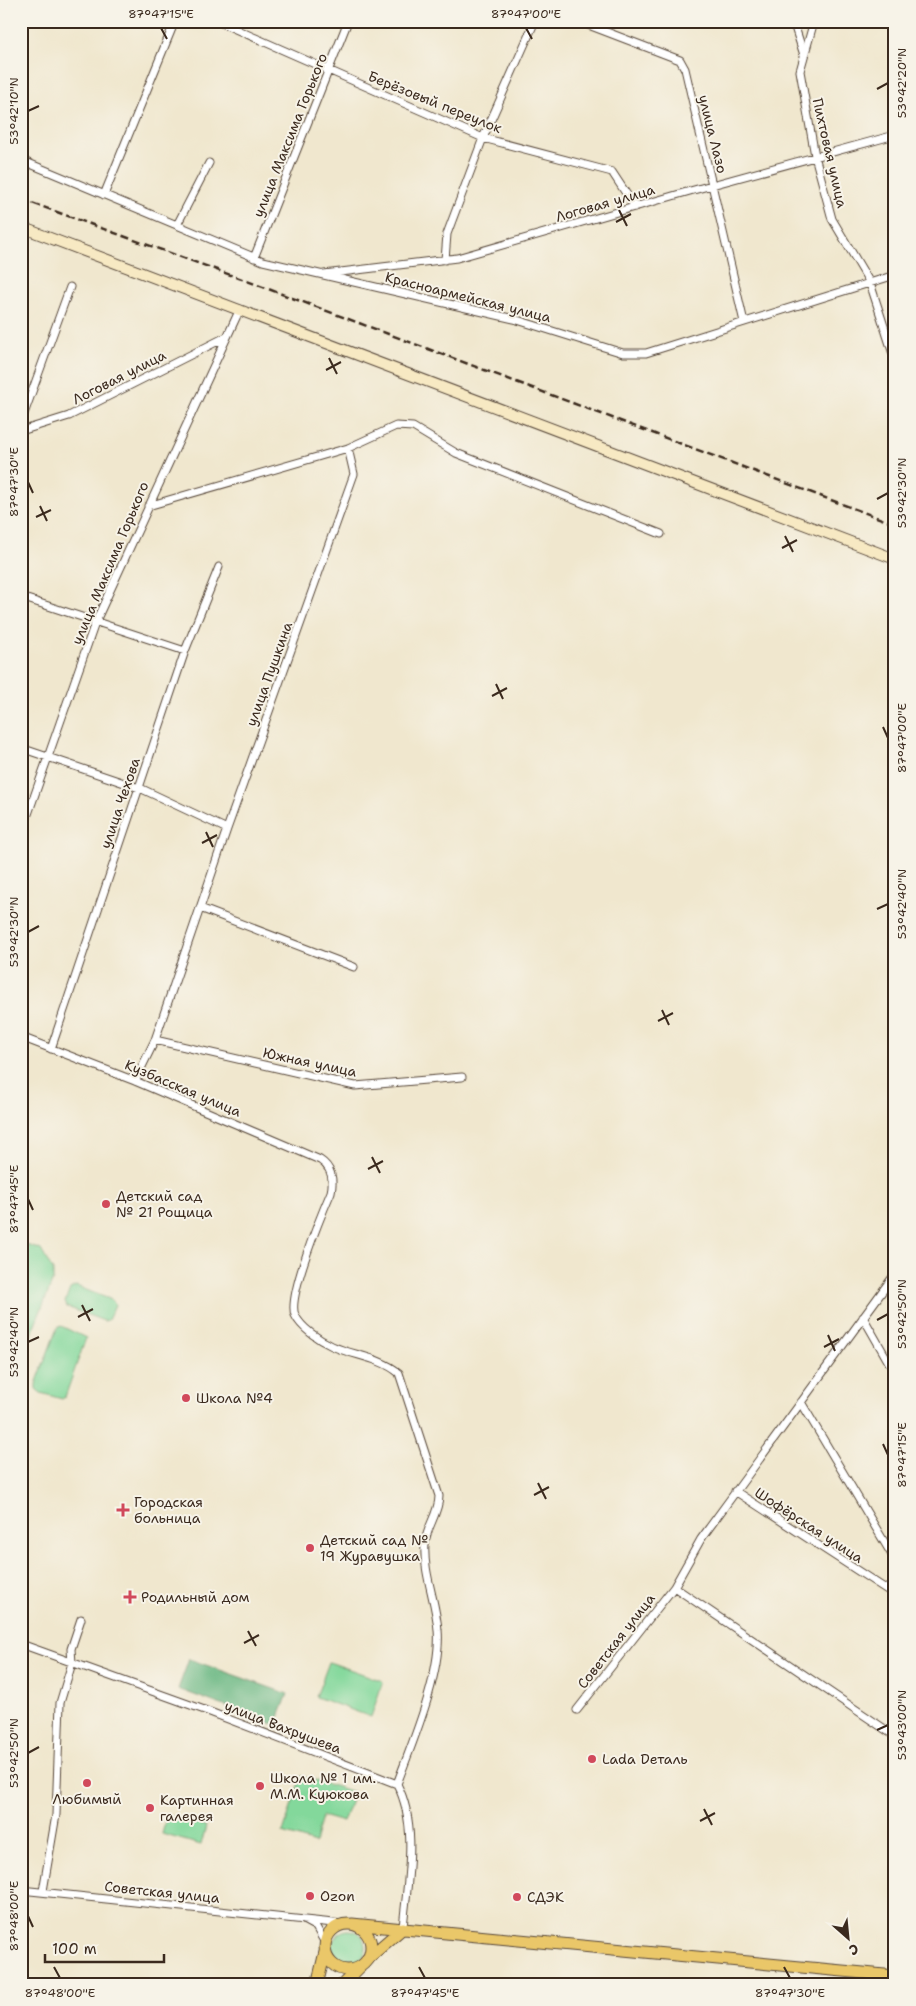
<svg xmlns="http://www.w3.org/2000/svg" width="916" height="2006" font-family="'Shantell Sans',sans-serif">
<rect width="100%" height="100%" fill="#f7f3e8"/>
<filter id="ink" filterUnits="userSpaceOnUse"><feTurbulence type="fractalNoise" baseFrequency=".02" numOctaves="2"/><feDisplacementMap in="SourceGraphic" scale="10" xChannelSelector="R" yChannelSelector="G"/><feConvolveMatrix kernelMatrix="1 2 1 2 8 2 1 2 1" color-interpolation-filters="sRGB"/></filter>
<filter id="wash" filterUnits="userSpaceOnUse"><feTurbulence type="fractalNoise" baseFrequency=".0096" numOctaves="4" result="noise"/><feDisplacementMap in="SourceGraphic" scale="20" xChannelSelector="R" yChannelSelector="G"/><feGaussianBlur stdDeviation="1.12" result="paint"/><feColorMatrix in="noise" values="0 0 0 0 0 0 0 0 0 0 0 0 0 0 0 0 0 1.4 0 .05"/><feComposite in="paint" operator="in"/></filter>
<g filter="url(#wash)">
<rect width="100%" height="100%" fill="#f0e7ce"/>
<path fill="#83d89b" stroke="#5f815c" d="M21,1243L41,1250L53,1271V1280L21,1360Z
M76,1286L112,1300L115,1305L108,1320L104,1321L67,1307L65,1302L70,1289Z
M61,1326L86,1338L65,1397L62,1399L41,1393L36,1389V1384L57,1328Z
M329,1662L383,1681L371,1717L316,1697Z
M301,1776L354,1792L343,1822L322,1816L315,1843L283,1833Z
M167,1815L206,1826L201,1845L162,1834Z
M332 1947a17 17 0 1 1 34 0a17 17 0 1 1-34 0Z"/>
<path fill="#6ab883" stroke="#527150" d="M189,1659L288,1694L276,1725L178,1689Z"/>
</g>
<g filter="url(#ink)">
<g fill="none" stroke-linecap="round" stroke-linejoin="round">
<defs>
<path id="street" d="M217,21L483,138L612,172L635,207
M578,21L680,60L685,69L744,322
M793,21L804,55
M814,21L800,71L815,156L832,219L870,283L895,360
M21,160L263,261L514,319L623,353H646L895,275
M104,195L175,21
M177,225L209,163
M254,258L348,21
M445,260L447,234L483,138L535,21
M324,274L457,258L690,191L895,135
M21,422L70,287
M21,431L69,416L224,338
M148,506L348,448L396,426L413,427L456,453L661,534
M21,597L185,651
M21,748L142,789L227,829
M21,834L95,623L240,309
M200,908L354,967
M21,1037L135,1081L320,1160C331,1167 334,1179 331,1192C322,1213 287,1297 295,1315C301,1328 319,1340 332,1346C354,1356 380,1357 399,1373L439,1496C439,1514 426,1527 425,1544C423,1573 436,1601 438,1630C442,1673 412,1743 397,1784
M155,1040L355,1086L462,1077
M51,1049L185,651L219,567
M135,1081L155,1040L227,829L354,474L348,448
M895,1274L701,1539L674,1587L895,1736
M863,1317L895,1373
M801,1402L895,1560
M735,1491L895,1595
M21,1644L210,1712L397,1784C419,1827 407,1881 403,1928
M577,1710L674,1587
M21,1890L343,1924
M43,1891L56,1815L60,1703L72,1663L71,1649L81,1619
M305,1921L316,1927L325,1943"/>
<path id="secondary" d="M21,227L895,559"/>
<path id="primary" d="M352,1924L895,1976
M325 1947a23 23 0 1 1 46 0a23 23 0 1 1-46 0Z
M367,1959L403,1928
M317,1985L325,1952
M342,1985L360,1967"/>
</defs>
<use href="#street" stroke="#564638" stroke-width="9"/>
<use href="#secondary" stroke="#564638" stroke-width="12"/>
<use href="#primary" stroke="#564638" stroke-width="13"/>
<use href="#street" stroke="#fff" stroke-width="7"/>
<use href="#secondary" stroke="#f7e9c3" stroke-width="10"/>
<use href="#primary" stroke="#eac769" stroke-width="11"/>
<path stroke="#3b2a1e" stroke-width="2.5" stroke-dasharray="8 4" stroke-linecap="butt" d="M21,199L239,278L895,524"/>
</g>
</g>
<path fill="none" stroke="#3b2a1e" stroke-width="2" d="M161,28L167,39M526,28L532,39M877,89L888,83M28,111L39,106M619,210L627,226M616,222L631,214M329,358L337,374M326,370L341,362M28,482L33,493M877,499L888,493M40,506L47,521M36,517L51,510M785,536L793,552M782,548L797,540M496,684L503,699M492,696L507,688M883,727L888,738M206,832L213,847M202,843L217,835M877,909L888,904M28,932L39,926M662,1010L669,1025M658,1021L673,1013M372,1157L380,1173M368,1169L383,1161M28,1199L33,1210M82,1305L90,1321M78,1317L93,1309M877,1320L888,1314M828,1335L835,1351M28,1342L39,1337M824,1347L839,1339M883,1444L888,1455M538,1483L546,1499M534,1495L549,1487M248,1631L256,1646M244,1643L259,1635M877,1730L888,1725M28,1753L39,1747M704,1809L712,1825M700,1821L715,1813M28,1916L33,1927M54,1967L60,1978M419,1967L425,1978M784,1967L790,1978"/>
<g fill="#d1495b" stroke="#f7f3e8" stroke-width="2">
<circle cx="106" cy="1204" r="5"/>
<circle cx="186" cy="1398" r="5"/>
<path d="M120.5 1502.5h5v5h5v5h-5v5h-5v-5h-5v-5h5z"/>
<circle cx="310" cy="1548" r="5"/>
<path d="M127.5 1589.5h5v5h5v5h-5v5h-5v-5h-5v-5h5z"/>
<circle cx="592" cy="1759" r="5"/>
<circle cx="87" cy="1783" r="5"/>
<circle cx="260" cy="1786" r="5"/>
<circle cx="150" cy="1808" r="5"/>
<circle cx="310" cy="1896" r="5"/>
<circle cx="517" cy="1897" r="5"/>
</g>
<g text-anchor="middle" stroke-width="4" stroke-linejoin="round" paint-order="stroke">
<g font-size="14" fill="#3b2a1e" stroke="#f7f3e8">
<text transform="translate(435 102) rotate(22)" y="5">Берёзовый переулок</text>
<text transform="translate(713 134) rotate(76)" y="5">улица Лазо</text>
<text transform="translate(290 135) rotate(-68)" y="5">улица Максима Горького</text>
<text transform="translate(830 153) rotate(77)" y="5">Пихтовая улица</text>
<text transform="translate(605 203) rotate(-16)" y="5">Логовая улица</text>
<text transform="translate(468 297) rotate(14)" y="5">Красноармейская улица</text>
<text transform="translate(119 377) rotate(-27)" y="5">Логовая улица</text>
<text transform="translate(110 563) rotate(-67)" y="5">улица Максима Горького</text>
<text transform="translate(269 674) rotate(-70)" y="5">улица Пушкина</text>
<text transform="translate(120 803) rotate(-71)" y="5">улица Чехова</text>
<text transform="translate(310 1062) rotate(12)" y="5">Южная улица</text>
<text transform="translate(183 1088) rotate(23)" y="5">Кузбасская улица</text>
<text transform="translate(809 1525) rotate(33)" y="5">Шофёрская улица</text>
<text transform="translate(616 1641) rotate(-52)" y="5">Советская улица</text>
<text transform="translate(283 1727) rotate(21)" y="5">улица Вахрушева</text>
<text transform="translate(162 1892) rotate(6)" y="5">Советская улица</text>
</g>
<g font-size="14" fill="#3b2a1e" stroke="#f7f3e8" text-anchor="start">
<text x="116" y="1201">Детский сад<tspan x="116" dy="16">№ 21 Рощица</tspan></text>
<text x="196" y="1403">Школа №4</text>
<text x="134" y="1507">Городская<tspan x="134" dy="16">больница</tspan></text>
<text x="320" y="1545">Детский сад №<tspan x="320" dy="16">19 Журавушка</tspan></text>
<text x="141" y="1602">Родильный дом</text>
<text x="602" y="1764">Lada Dеталь</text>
<text x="270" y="1783">Школа № 1 им.<tspan x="270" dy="16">М.М. Куюкова</tspan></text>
<text x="87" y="1804" text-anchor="middle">Любимый</text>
<text x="160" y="1805">Картинная<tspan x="160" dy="16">галерея</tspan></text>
<text x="320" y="1901">Ozon</text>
<text x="527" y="1902">СДЭК</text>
</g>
</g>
<rect width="916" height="2006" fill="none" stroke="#f7f3e8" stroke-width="55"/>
<g transform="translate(848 1938) rotate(153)" stroke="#f7f3e8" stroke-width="4" paint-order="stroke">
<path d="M0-4L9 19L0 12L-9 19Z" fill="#3b2a1e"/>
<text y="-8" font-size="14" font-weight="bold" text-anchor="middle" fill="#3b2a1e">С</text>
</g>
<path d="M45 1954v8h119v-8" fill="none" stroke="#3b2a1e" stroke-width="2.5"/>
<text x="52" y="1954" font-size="15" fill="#3b2a1e" stroke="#f7f3e8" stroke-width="4" paint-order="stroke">100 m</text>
<rect x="28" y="28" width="860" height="1950" fill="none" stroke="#3b2a1e" stroke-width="2"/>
<g font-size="12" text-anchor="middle" fill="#3b2a1e">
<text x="161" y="18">87°47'15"E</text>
<text x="526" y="18">87°47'00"E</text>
<text transform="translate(902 83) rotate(-90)" y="4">53°42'20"N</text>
<text transform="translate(14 111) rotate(-90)" y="4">53°42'10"N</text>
<text transform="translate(14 482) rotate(-90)" y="4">87°47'30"E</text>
<text transform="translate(902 493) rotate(-90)" y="4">53°42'30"N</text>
<text transform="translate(902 738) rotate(-90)" y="4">87°47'00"E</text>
<text transform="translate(902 904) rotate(-90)" y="4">53°42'40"N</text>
<text transform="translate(14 932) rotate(-90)" y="4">53°42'30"N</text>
<text transform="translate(14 1199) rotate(-90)" y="4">87°47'45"E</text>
<text transform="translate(902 1314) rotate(-90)" y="4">53°42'50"N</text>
<text transform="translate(14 1342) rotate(-90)" y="4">53°42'40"N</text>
<text transform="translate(902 1455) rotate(-90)" y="4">87°47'15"E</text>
<text transform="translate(902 1725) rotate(-90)" y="4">53°43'00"N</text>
<text transform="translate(14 1753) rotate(-90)" y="4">53°42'50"N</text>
<text transform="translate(14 1916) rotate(-90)" y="4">87°48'00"E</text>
<text x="60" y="1997">87°48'00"E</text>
<text x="425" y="1997">87°47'45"E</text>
<text x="790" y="1997">87°47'30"E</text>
</g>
</svg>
